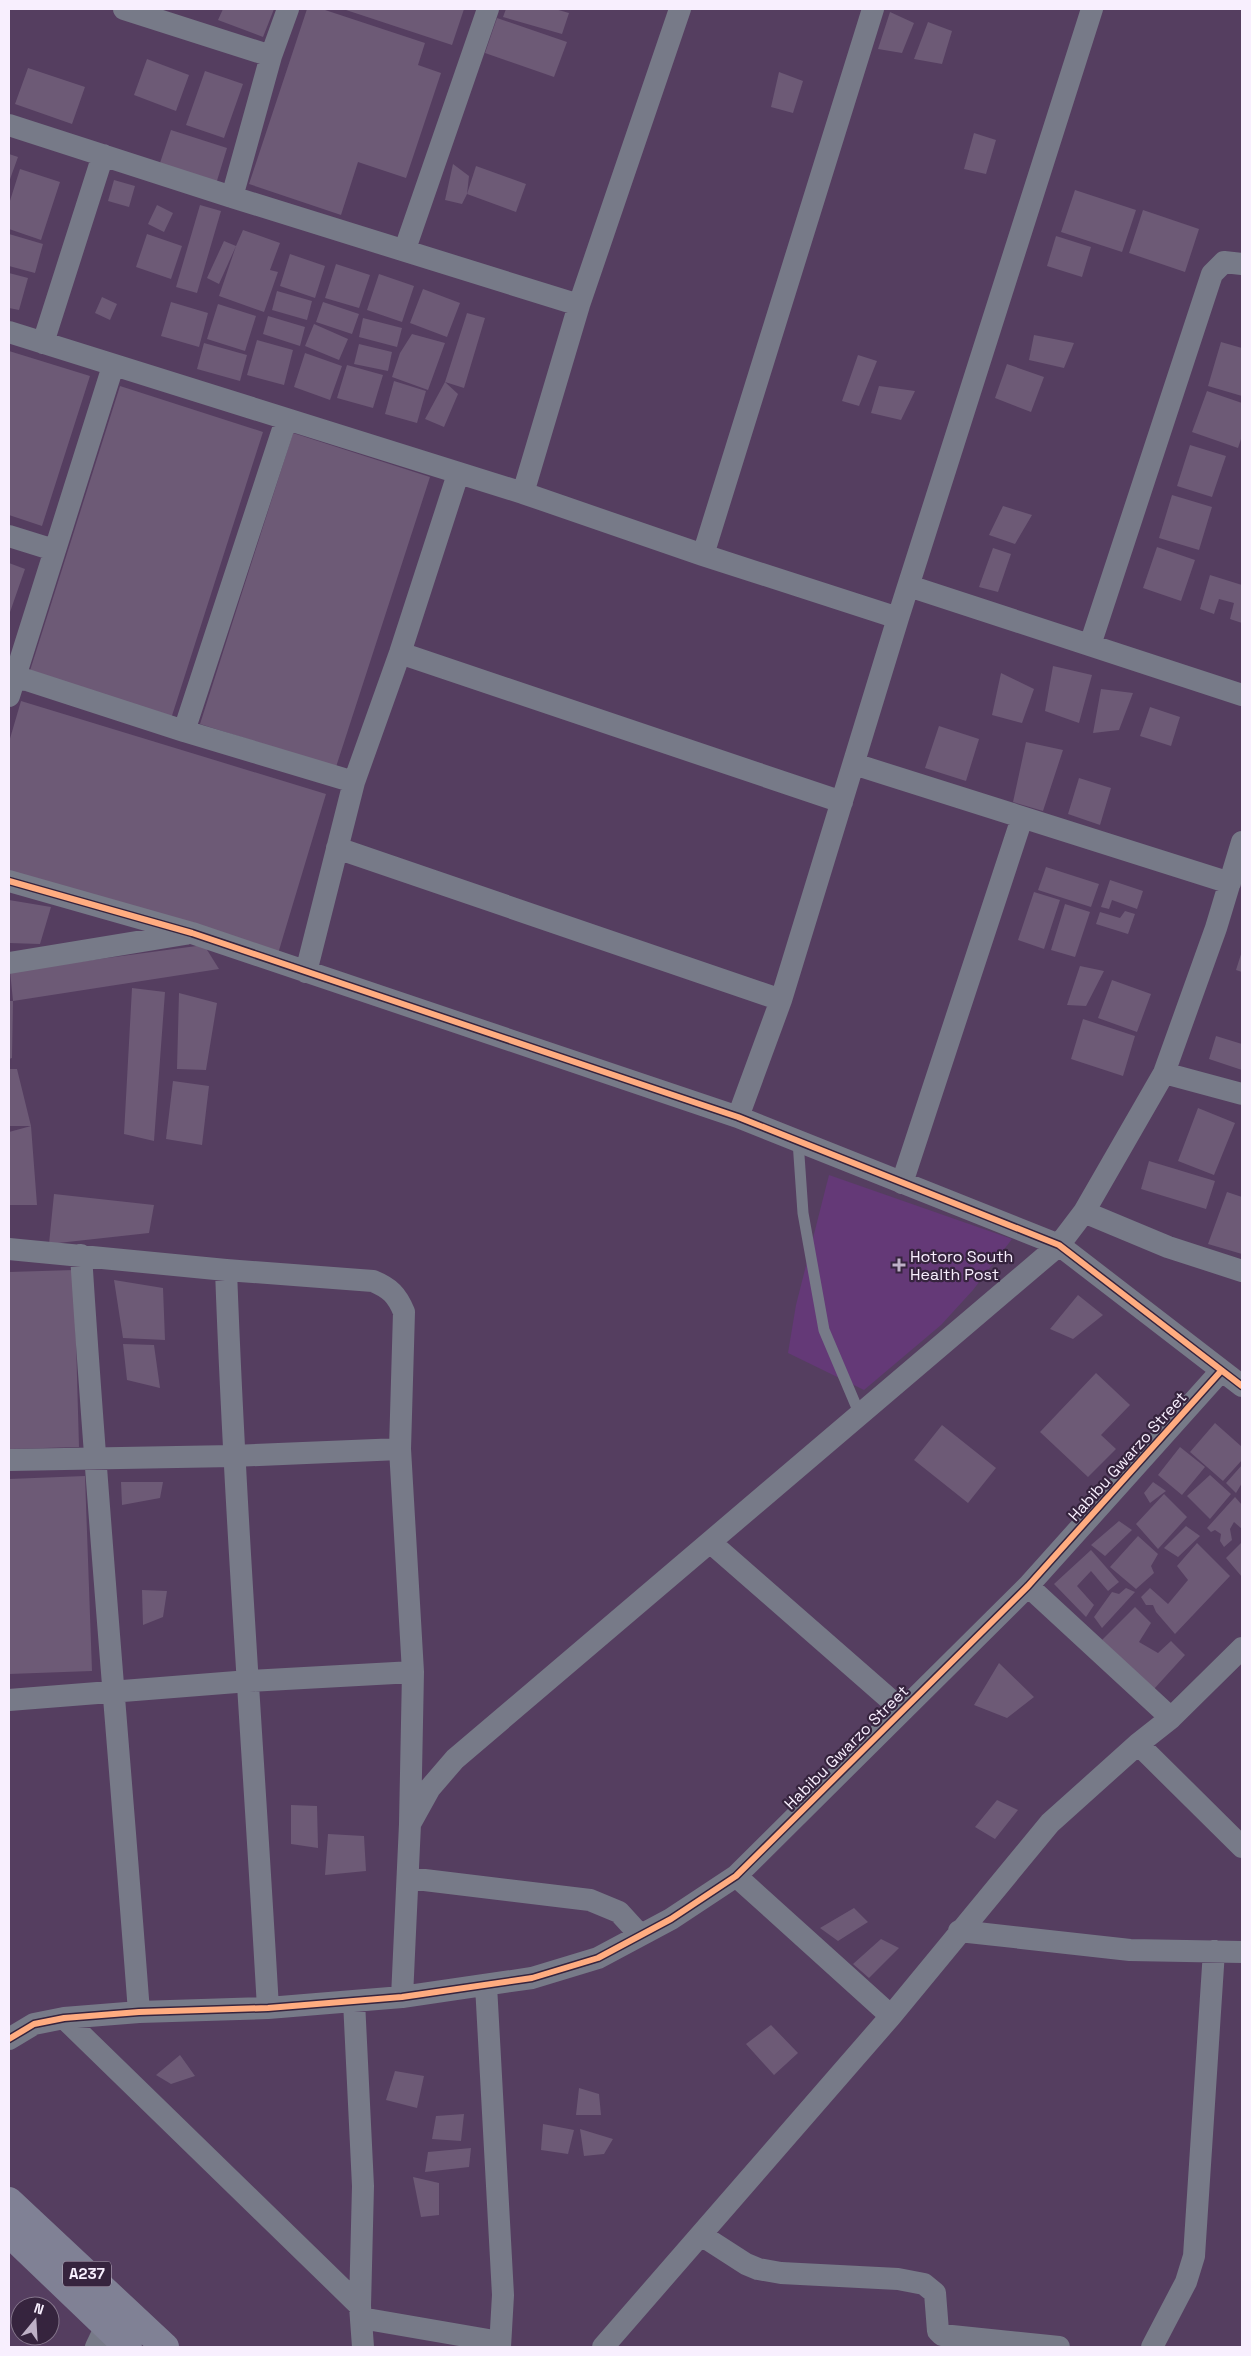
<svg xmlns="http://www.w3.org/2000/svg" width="1251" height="2356" font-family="'Space Grotesk',sans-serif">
<rect width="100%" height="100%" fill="#553e60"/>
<path fill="#643977" d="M829,1175L1012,1239L973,1290L941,1325L864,1390L788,1353L796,1305Z"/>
<path fill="#6d5a76" d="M223,9H274L263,37L218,20Z
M307,9H322L425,43L418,65L441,73L406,178L358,162L341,215L249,184Z
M343,9H464L452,45Z
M506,9H555L569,13L562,34L503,17Z
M890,12L914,23L902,53L878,49Z
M497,18L567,42L554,77L485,53Z
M928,22L952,31L942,64L914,59Z
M147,59L189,75L176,111L134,95Z
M28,68L85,87L72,124L15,104Z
M205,71L243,84L224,138L186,125Z
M779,72L803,81L793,113L771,107Z
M171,130L227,148L216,184L159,166Z
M974,133L996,140L986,174L964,169Z
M9,154L18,157L9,182Z
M453,164L469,176L467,194L462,204L445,200Z
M476,166L526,184L516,212L467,194Z
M20,169L60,182L41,240L9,229V204Z
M114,180L135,186L129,207L108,201Z
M1075,190L1136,210L1122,252L1061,232Z
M157,205L173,213L164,232L148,224Z
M200,205L221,211L197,293L176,287Z
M1143,210L1199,229L1185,272L1129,253Z
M243,230L280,243L270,270L278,272L264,312L219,296L236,246L219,284L207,278L224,241L236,246Z
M9,234L43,244L35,273L9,266Z
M147,234L182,246L171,279L136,267Z
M1056,236L1091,247L1082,277L1047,266Z
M290,254L325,266L315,298L280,286Z
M336,264L370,275L359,308L325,298Z
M9,273L28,278L19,310L9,308Z
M379,274L414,286L402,322L367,310Z
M423,289L460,303L447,337L410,323Z
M277,291L312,301L307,320L272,310Z
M102,297L117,304L110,320L95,313Z
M171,302L208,313L199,347L161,336Z
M323,302L359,314L352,334L316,322Z
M218,304L256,316L245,351L207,339Z
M467,313L485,318L464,388L445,382Z
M268,316L305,327L300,346L263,334Z
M363,318L402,328L397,347L359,337Z
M314,324L348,339L339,360L305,346Z
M412,334L445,343L428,390L392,377L400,353Z
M1034,335L1074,343L1064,368L1029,360Z
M257,340L293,350L284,385L247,375Z
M1221,342L1242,348V396L1208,386Z
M204,343L247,355L240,381L197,369Z
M359,344L392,352L388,371L354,364Z
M9,351L90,376L42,526L9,515Z
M305,353L342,366L330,400L294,387Z
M858,355L877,361L859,406L842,401Z
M1007,364L1044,377L1031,412L995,398Z
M347,365L383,375L373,408L337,398Z
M394,381L426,391L417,423L385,414Z
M445,382L458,394L444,427L425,419Z
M120,386L263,432L169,725L27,680Z
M879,386L915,391L901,420L871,413Z
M1207,391L1242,403V436L1238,448L1192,432Z
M293,433L430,477L336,767L200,724Z
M1190,445L1226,456L1212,497L1177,486Z
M1172,495L1212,507L1199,550L1159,538Z
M1003,506L1032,515L1015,544L989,535Z
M1157,547L1195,560L1181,601L1143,588Z
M993,548L1011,554L998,592L979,587Z
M9,563L25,569L9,615Z
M1210,575L1242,585V623L1230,619L1234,603L1219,599L1214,614L1200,609Z
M1053,666L1092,675L1079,723L1045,711Z
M1001,673L1034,689L1022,723L992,715Z
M1101,689L1133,693L1119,730L1093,733Z
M21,701L326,794L277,957L9,875V742Z
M1150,707L1180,717L1171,746L1140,736Z
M939,726L979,739L966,781L925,768Z
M1026,742L1063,750L1043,811L1013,802Z
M1079,778L1111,788L1100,825L1068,814Z
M1046,867L1099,884L1091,907L1038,890Z
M1110,880L1143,891L1137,909L1112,900L1109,909L1101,907Z
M1034,892L1060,900L1044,949L1018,940Z
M9,900L51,907L40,944L9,943Z
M1065,904L1090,912L1075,957L1051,950Z
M1125,911L1135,914L1128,934L1096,924L1100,912L1120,918Z
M204,945L219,969L13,1001L10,971Z
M1242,951V972L1236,970Z
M1080,966L1104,971L1086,1006L1067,1005Z
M1112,980L1151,994L1137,1032L1098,1018Z
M132,988L165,992L154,1141L124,1134Z
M179,993L217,1003L206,1070L177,1069Z
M9,1001H13L12,1058L9,1059Z
M1083,1019L1135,1036L1123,1076L1071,1059Z
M1216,1036L1242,1044V1070L1209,1059Z
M9,1069H17L31,1126H9Z
M173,1081L209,1086L202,1145L166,1139Z
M1198,1108L1235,1123L1214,1175L1178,1161Z
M31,1126L37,1205H10L9,1132Z
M1149,1161L1215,1181L1206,1209L1141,1189Z
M1227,1192L1242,1197V1254L1208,1244Z
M54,1194L154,1205L149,1233L49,1244Z
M74,1270L79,1447L9,1449V1272Z
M114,1280L163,1288L165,1340L123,1338Z
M1078,1295L1103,1315L1073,1339L1050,1329Z
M123,1344L154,1345L160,1388L127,1380Z
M1096,1373L1130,1405L1101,1435L1116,1449L1088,1477L1040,1432Z
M1215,1423L1242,1447V1460L1223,1481L1190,1452Z
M942,1425L996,1468L968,1503L914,1460Z
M1180,1447L1205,1467L1182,1495L1158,1475Z
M1242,1465V1483L1236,1493L1226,1483Z
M1210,1475L1231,1494L1210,1519L1187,1496Z
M85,1476L92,1671L9,1674V1479Z
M121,1482H163L160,1498L122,1505Z
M1153,1482L1166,1491L1150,1503L1144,1493Z
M1164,1494L1187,1517L1158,1549L1136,1524Z
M1235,1497L1242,1505V1529L1234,1522L1230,1529L1232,1540L1224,1547L1220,1541L1221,1534L1215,1530L1211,1532L1207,1528Z
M1119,1521L1132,1530L1105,1556L1091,1545Z
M1186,1526L1200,1536L1178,1557L1164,1548Z
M1138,1536L1158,1554L1151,1566L1154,1573L1136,1589L1110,1567Z
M1242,1542V1577L1226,1558Z
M1197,1543L1230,1576L1175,1634L1156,1612L1153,1605H1146L1141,1597L1150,1588L1168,1604L1188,1580L1177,1566Z
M1091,1550L1119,1582L1108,1591L1091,1571L1077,1586L1094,1605L1086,1617L1054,1584Z
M1126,1588L1135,1592L1102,1628L1094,1617L1112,1592L1119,1594Z
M142,1590L167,1591L163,1617L143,1625Z
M1135,1607L1151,1623L1139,1642L1158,1653L1171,1641L1185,1655L1154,1689L1102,1640Z
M999,1663L1034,1697L1007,1718L974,1705Z
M997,1800L1018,1810L995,1839L975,1827Z
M291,1805L317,1806L318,1848L291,1844Z
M328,1834L364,1836L366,1871L325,1875Z
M854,1908L868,1922L838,1941L820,1928Z
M881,1939L899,1948L869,1978L853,1964Z
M771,2025L798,2053L774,2075L746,2044Z
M180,2055L195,2076L171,2084L156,2075Z
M395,2071L424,2076L417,2108L386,2100Z
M579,2088L599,2094L601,2115H576Z
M464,2114L461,2141L432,2139L436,2116Z
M543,2124L574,2130L568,2154L541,2150Z
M580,2129L613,2139L604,2154L584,2156Z
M471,2148L469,2167L425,2172L428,2152Z
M413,2177L439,2183V2215L421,2217Z"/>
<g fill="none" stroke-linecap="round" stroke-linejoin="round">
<path stroke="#777a88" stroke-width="11" d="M798,1141L803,1213L824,1330L860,1415"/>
<path stroke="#777a88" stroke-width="22" d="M124,9L271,56
M9,125L232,197L579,305
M232,197L271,56L288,9
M405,249L488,9
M9,332L523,493L703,555L898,618
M43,343L103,155
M523,493L579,305L680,9
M9,536L54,550
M703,555L873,9
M909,586L1242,695
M1090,645L1212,274L1224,262L1242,264
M400,653L842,802
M14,679L27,680L184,731L354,782
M9,696L113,366
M184,731L286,420
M854,764L1230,883
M337,848L781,1000
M9,881L192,933L738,1117L1059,1245L1242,1386
M9,963L185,934
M306,972L354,782L400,653L458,474
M1164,1073L1242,1094
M738,1117L781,1000L898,618L1092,9
M902,1183L1022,818
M1084,1212L1168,1247L1242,1271
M9,1249L226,1270L373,1281C390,1288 397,1295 404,1312L400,1449L413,1672L410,1824L402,1997
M81,1255C97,1508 120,1760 139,2012
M226,1270C235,1516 254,1762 268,2008
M9,1460L233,1456L400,1449
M710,1542L902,1710
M1028,1586L1171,1718
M9,1700L249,1681L413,1672
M1138,1744L1242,1847
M410,1824L430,1788L455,1759L1059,1245L1084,1212L1164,1073L1216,928L1242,842
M736,1876L891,2016
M408,1878L590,1900L619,1912L640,1935
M959,1931L1130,1950L1242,1952
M486,1985L503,2295L500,2347
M354,2001L363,2186L360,2306L363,2347
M64,2018L360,2306
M9,2039L34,2024L64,2018L139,2012L268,2008L402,1997L532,1978L598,1958L671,1919L736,1876L1028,1586L1221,1371
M701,2235L746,2264L758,2269L781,2273L898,2279L924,2284L935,2293L938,2331L942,2335L1059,2347
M361,2318L500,2342
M96,2347L106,2326
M603,2347L891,2016L1050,1823L1138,1744L1171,1718L1242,1648
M1152,2347L1186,2282L1194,2256L1214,1951"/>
<path stroke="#808195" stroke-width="28" d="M9,2201L165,2347
M9,2233L128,2347"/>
<defs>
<path id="cycleway" d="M9,881L192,933L738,1117L1059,1245L1242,1386
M9,2039L34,2024L64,2018L139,2012L268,2008L402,1997L532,1978L598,1958L671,1919L736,1876L1028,1586L1221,1371"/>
</defs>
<use href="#cycleway" stroke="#36243e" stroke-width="9"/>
<use href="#cycleway" stroke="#ffac80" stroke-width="6"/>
</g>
<path fill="#bfb1c7" stroke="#36243e" stroke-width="2" d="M896.5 1257.5h5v5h5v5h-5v5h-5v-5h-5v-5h5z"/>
<g text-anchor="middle" stroke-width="4.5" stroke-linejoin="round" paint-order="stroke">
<rect fill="#36243e" stroke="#beb2c4" stroke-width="1" x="63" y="2261.5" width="48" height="25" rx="4"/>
<g font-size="15" font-weight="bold" fill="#f8effe">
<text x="87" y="2279">A237</text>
</g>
<g font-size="16" fill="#f8effe" stroke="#36243e" text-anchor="start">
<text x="910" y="1262">Hotoro South<tspan x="910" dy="18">Health Post</tspan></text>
</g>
<g font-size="16" fill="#f8effe" stroke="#36243e">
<text transform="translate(1127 1456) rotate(-48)" y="6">Habibu Gwarzo Street</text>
<text transform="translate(846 1747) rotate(-45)" y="6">Habibu Gwarzo Street</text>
</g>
</g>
<rect width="1251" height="2356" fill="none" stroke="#f8effe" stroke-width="20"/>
<g transform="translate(35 2321) rotate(18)"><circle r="24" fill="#36243e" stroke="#84758b"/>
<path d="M0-4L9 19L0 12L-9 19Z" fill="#bfb1c7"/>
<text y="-8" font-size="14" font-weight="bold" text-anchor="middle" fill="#f8effe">N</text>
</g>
</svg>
